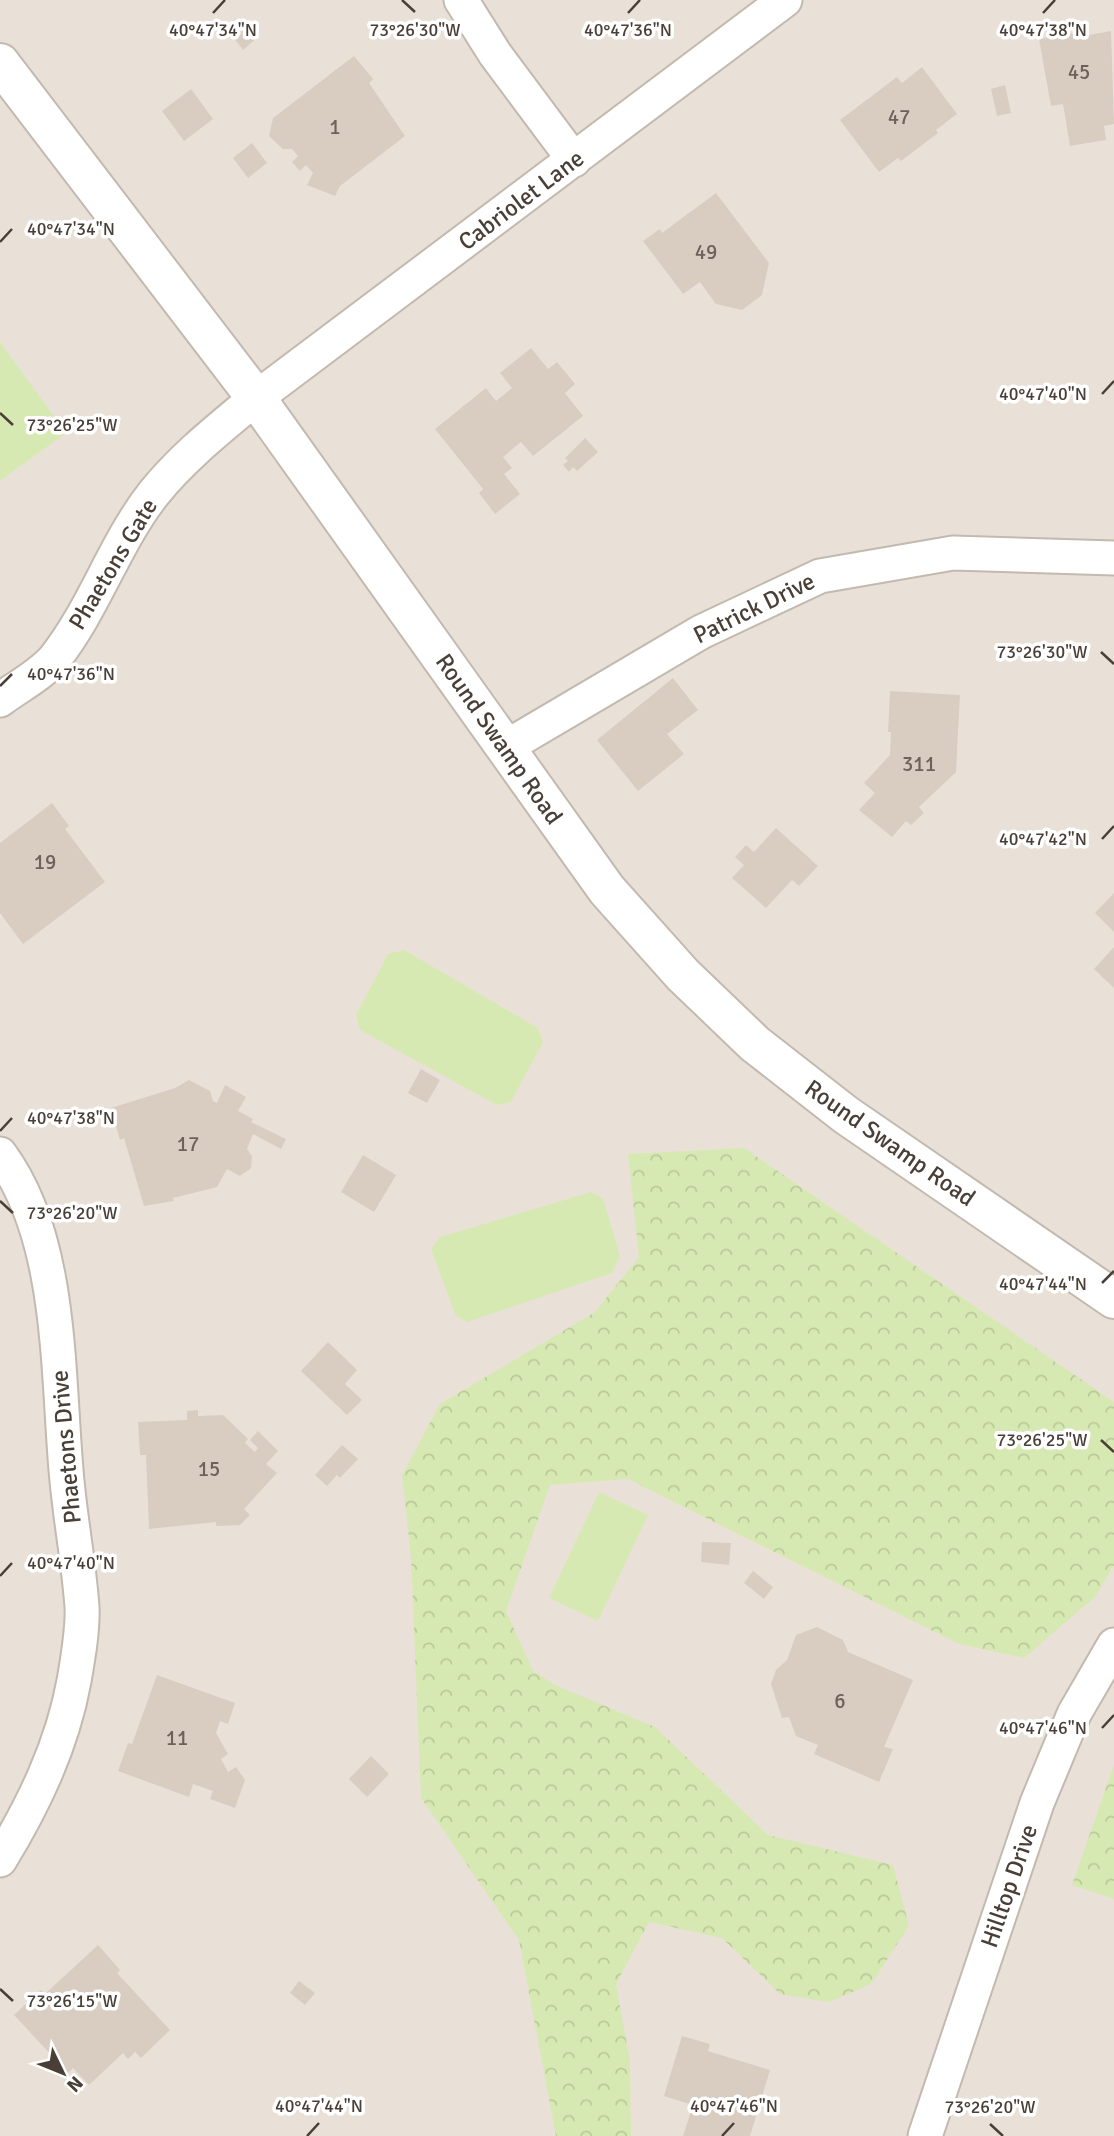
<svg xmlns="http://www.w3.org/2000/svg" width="1114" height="2136" font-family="Signika,sans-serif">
<defs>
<pattern id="forest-crowns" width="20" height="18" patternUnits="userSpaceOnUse" patternTransform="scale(1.75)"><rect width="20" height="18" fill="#d7e9b2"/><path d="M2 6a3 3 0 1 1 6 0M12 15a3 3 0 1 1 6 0" fill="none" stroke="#bac99a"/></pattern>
</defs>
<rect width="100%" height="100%" fill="#f5f0e9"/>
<path fill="#e9e1d7" d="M0,0H1114V2136H0Z"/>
<path fill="url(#forest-crowns)" d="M744,1148L1114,1402V1565L1095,1597L1024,1658L959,1644L628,1479L550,1485L506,1611L533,1671L555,1685L655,1727L768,1835L893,1865L909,1926L871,1984L829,2002L780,1994L722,1938L649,1922L616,1984L630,2061L631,2136H556L519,1940L421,1798L411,1557L402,1475L440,1404L595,1312L639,1257L628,1154Z
M1114,1765V1899L1072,1885Z"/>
<path fill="#d7e9b2" d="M0,342L66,433L0,481Z
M404,950L538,1028L543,1042L511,1102L497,1105L360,1030L356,1015L388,954Z
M591,1192L603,1198L620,1256L612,1273L467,1322L456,1316L431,1249L440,1237Z
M599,1492L648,1515L598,1621L549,1598Z"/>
<path fill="#d9cdc1" d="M248,25L257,38L243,50L233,37Z
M1111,31L1114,124L1104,126L1106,140L1070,146L1063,104L1051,106L1039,39L1073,33V38Z
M354,56L373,79L369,83L405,136L340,186L335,196L307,185L313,173L306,165L300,171L292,162L298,156L292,149H283L269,136L273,118Z
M922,67L957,114L936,130L938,133L901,161L898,158L879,172L840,120L897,77L902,83Z
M1005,85L1011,113L997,116L991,89Z
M191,89L213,119L184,141L162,111Z
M252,143L267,163L248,178L233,158Z
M716,193L769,263L762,295L742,310L716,304L700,282L683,294L643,241L660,229L662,233Z
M531,348L548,369L557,362L575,384L565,393L583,416L533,456L521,442L503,457L512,468L504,474L520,494L495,514L479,493L483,489L435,429L486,388L496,401L512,388L500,373Z
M585,438L598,452L577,471L573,467L569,472L563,465L568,461L565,458Z
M673,678L698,710L667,734L684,754L638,791L597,740Z
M890,691L960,695L956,772L919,807L924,813L911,825L906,821L892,837L859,810L875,793L864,783L890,755L891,732H888Z
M52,803L69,826L65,829L105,882L23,944L0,913V843Z
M776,828L818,866L799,886L792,880L766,908L732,878L744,865L735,857L746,845L754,852Z
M1114,893V932L1095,913Z
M1114,947V988L1094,969Z
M421,1069L440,1080L427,1103L408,1093Z
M189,1080L210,1091L213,1101L217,1103L225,1085L246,1097L238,1111L253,1119L251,1122L286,1139L281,1149L253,1134L247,1149L252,1156L251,1168L240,1176L227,1169L217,1187L173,1198L174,1201L144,1206L124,1138L120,1140L111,1108L175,1088Z
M363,1155L396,1175L374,1212L341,1192Z
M328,1342L357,1370L345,1384L362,1400L347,1415L301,1371Z
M198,1410V1416L223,1415L248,1439L245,1443L255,1452L258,1448L250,1440L258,1431L278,1451L266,1464L277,1473L244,1509L250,1515L240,1525L216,1526V1522L149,1529L146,1455H140L138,1422L187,1420V1411Z
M342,1445L358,1459L340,1478L337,1475L327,1486L315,1475Z
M702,1542L731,1543L729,1565L701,1562Z
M753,1571L773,1587L764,1599L744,1583Z
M817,1627L843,1640L848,1652L913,1680L884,1747L893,1749L879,1782L814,1754L818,1745L796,1736L789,1717L782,1718L771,1684L776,1670L787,1660L796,1635Z
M157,1675L235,1703L228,1724L220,1721L216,1733L228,1754L221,1759L228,1772L236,1767L245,1780L235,1808L210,1799L213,1791L193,1784L189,1797L118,1771L128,1743L132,1744Z
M371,1756L389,1774L367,1797L349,1779Z
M98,1945L120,1970L117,1973L170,2030L141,2058L135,2052L128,2059L123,2053L89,2085L73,2068L68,2073L14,2015L41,1990L45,1994Z
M299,1981L315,1993L305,2005L290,1993Z
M682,2036L710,2044L708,2051L770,2070L750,2136H683L693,2105L664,2096Z"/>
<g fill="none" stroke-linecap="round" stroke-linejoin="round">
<defs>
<path id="minor" d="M461,0L495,54L574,160
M0,700C17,687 41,675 55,658C95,607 114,544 154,493C183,457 220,428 256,398L785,0
M506,747L701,632L820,576L953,553L1114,558
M0,1154C64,1240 57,1379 67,1481C71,1523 79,1565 82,1607C83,1630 78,1658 74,1681C62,1746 34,1804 0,1860
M925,2136L1037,1803L1074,1714L1114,1645"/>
<path id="tertiary" d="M0,63L256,398L607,890L683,975L755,1044L846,1115L1114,1299"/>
</defs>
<use href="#minor" stroke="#c3b9ae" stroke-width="37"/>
<use href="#tertiary" stroke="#c3b9ae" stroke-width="42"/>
<use href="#minor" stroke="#fff" stroke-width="33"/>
<use href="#tertiary" stroke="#fff" stroke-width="38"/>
</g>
<path fill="none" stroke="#493f37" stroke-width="2.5" d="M402,0L415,12M213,13L225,0M628,13L640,0M1043,13L1055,0M0,242L12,229M1102,394L1114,381M0,413L13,425M1101,652L1114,664M0,686L12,674M1102,839L1114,826M0,1131L12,1118M0,1201L13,1213M1102,1283L1114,1271M1101,1440L1114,1452M0,1576L12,1563M1102,1728L1114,1715M0,1989L13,2001M990,2124L1003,2136M307,2136L319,2123M722,2136L734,2123"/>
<g text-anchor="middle" stroke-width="7" stroke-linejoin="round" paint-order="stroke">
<g font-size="21" fill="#6d625a">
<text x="1079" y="79">45</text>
<text x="899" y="124">47</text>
<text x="335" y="134">1</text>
<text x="706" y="259">49</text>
<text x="919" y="771">311</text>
<text x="45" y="869">19</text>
<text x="188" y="1151">17</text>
<text x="209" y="1476">15</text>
<text x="840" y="1708">6</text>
<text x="177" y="1745">11</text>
</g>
<g font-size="24" fill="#493f37" stroke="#fff">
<text transform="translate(521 200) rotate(-37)" y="8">Cabriolet Lane</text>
<text transform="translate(113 564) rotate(-59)" y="8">Phaetons Gate</text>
<text transform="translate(754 608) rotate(-26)" y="8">Patrick Drive</text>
<text transform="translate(499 739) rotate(55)" y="8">Round Swamp Road</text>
<text transform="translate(890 1143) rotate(35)" y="8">Round Swamp Road</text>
<text transform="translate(66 1447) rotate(-95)" y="8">Phaetons Drive</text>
<text transform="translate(1009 1886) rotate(-71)" y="8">Hilltop Drive</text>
</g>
</g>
<g font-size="18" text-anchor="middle" fill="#493f37" stroke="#fff" stroke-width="7" stroke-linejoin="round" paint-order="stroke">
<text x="415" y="36">73°26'30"W</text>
<text x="213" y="36">40°47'34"N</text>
<text x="628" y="36">40°47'36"N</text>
<text x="1043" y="36">40°47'38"N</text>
<text x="71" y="235">40°47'34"N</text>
<text x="1043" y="400">40°47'40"N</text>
<text x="72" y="431">73°26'25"W</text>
<text x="1042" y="658">73°26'30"W</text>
<text x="71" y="680">40°47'36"N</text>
<text x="1043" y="845">40°47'42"N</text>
<text x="71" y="1124">40°47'38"N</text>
<text x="72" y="1219">73°26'20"W</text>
<text x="1043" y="1290">40°47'44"N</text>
<text x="1042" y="1446">73°26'25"W</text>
<text x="71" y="1569">40°47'40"N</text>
<text x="1043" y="1734">40°47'46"N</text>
<text x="72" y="2007">73°26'15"W</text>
<text x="319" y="2112">40°47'44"N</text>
<text x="734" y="2112">40°47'46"N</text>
<text x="990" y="2113">73°26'20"W</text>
</g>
<g transform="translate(63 2073) rotate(133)" stroke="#ffffff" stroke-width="5" paint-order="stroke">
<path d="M0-5L12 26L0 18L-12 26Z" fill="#493f37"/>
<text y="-10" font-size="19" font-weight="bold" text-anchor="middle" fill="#493f37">N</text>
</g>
</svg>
